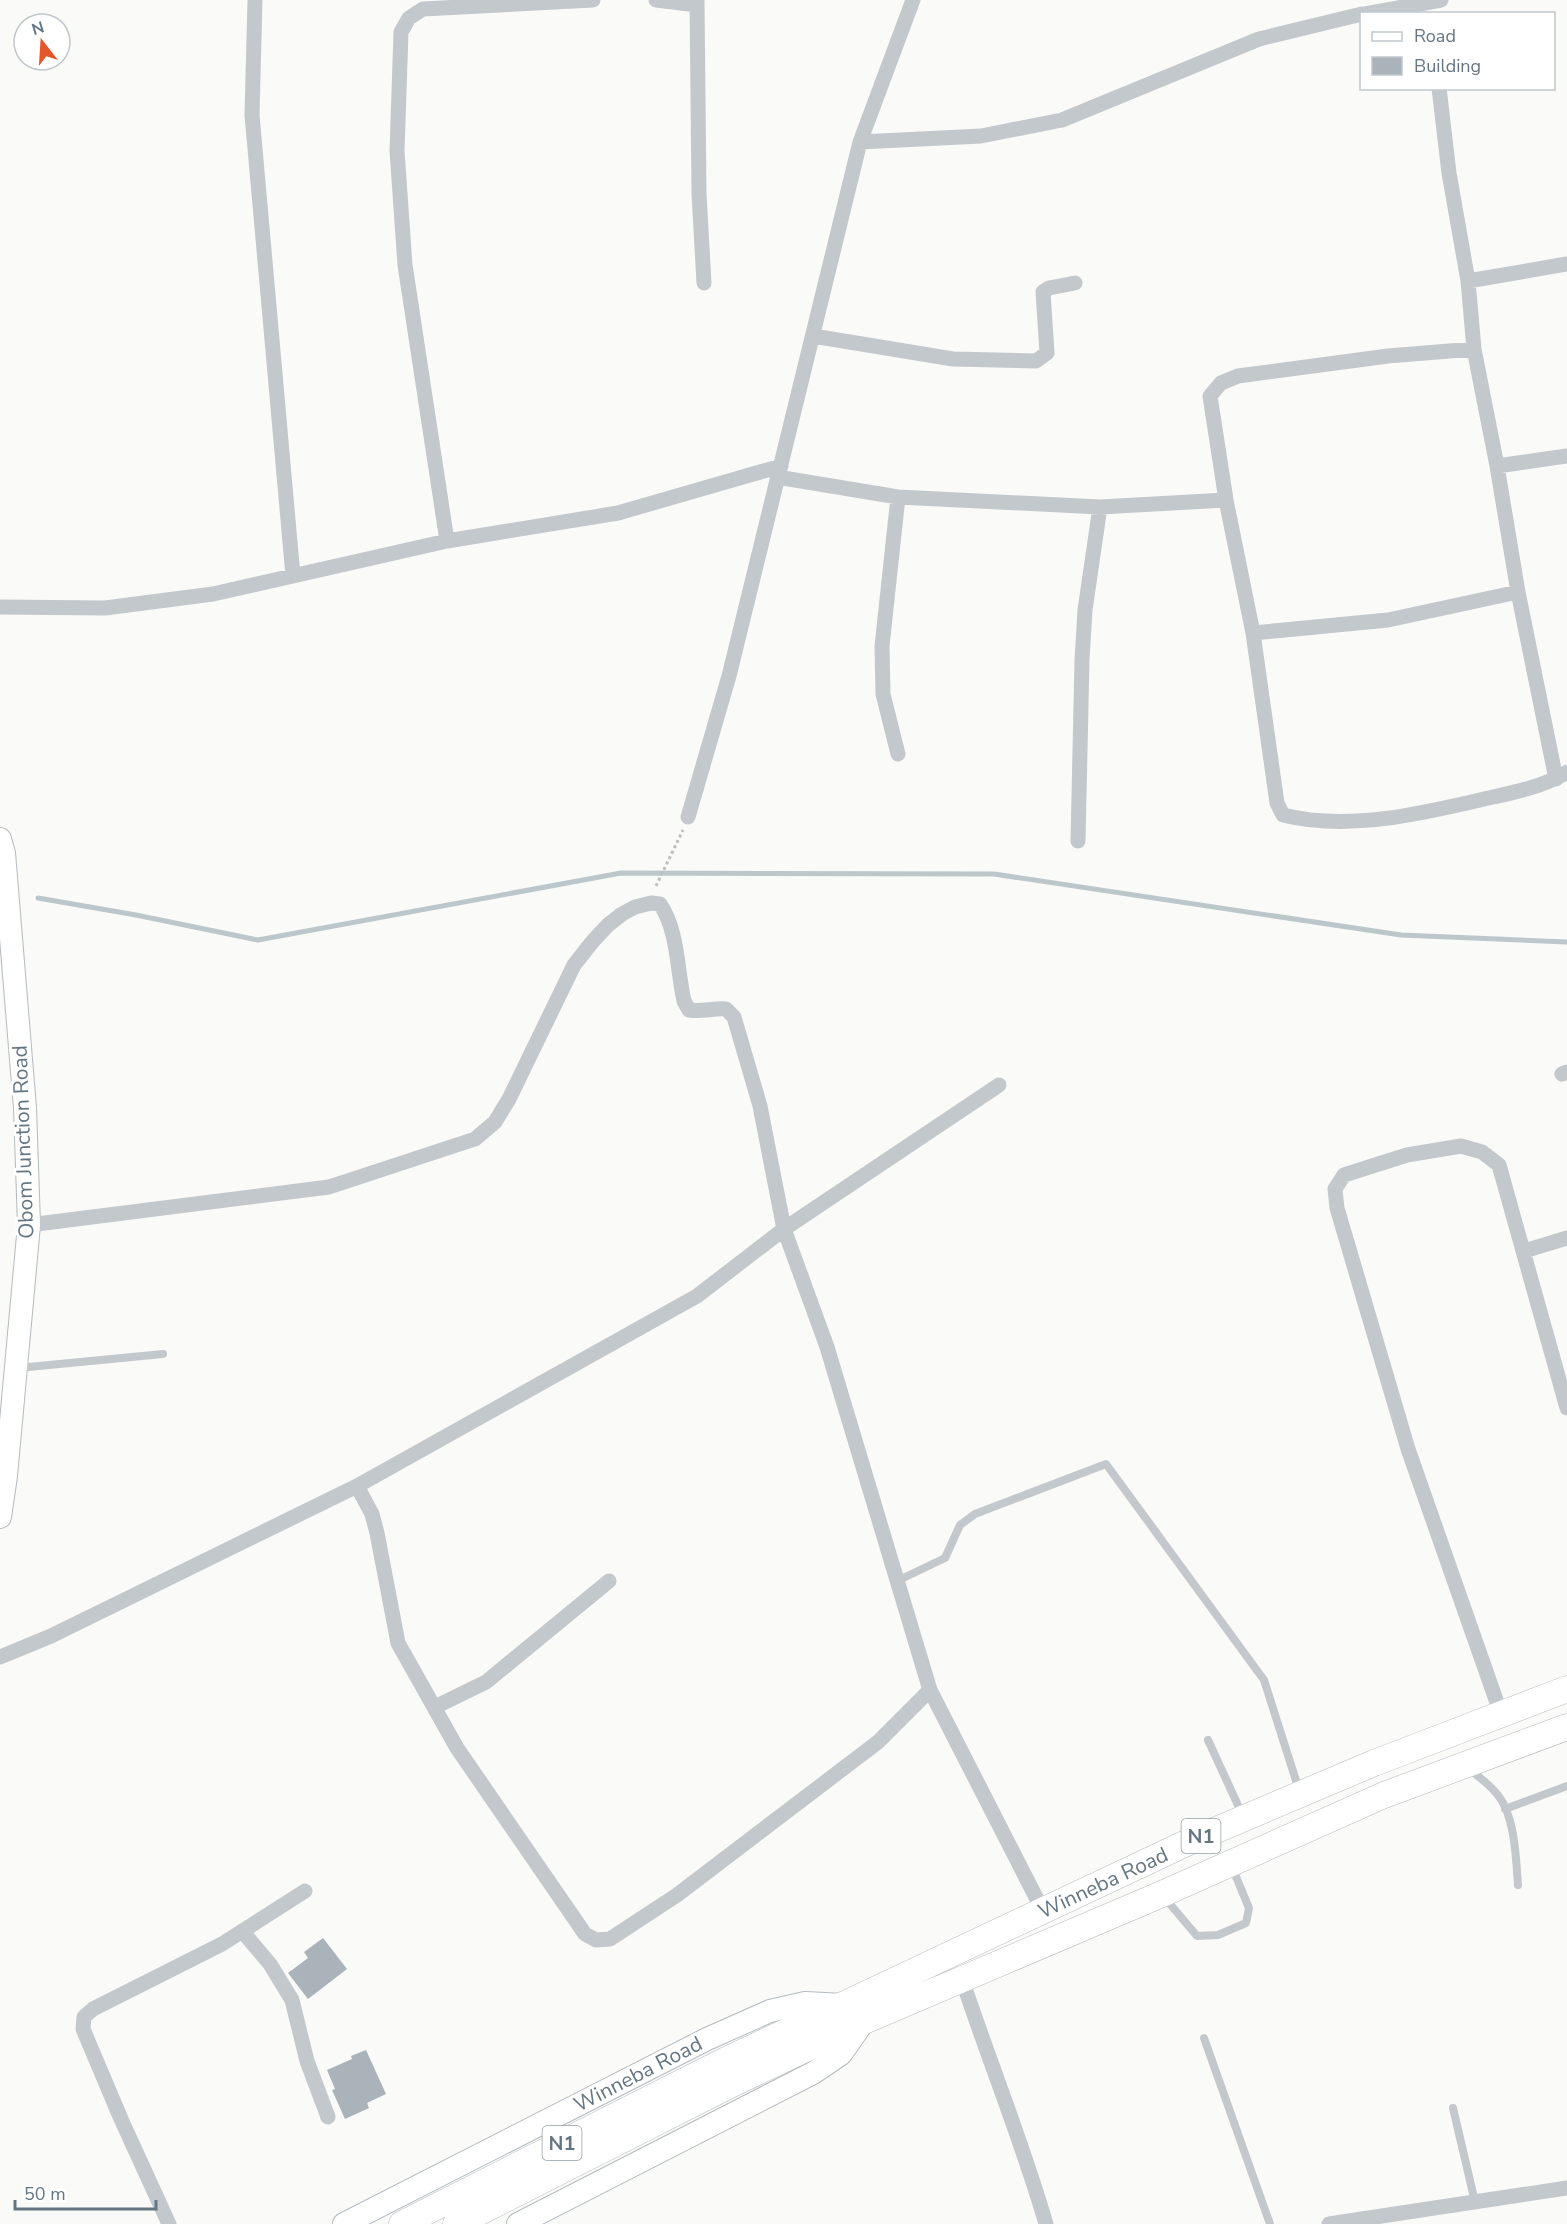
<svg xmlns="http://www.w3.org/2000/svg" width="1567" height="2224" font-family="'Nunito Sans',sans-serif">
<rect width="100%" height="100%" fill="#fafaf8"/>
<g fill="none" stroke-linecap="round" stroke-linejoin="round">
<path stroke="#bbc7cb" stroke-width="5" d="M38,898L136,915L258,940L621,873L994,874L1401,935L1567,942"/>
</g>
<path fill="#aab3b9" d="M323,1938L347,1969L308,1999L288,1973L308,1958L304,1952Z
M366,2050L386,2094L367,2103L369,2108L345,2119L332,2090L335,2089L327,2070L352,2059L351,2056Z"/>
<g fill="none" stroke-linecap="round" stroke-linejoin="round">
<defs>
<path id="secondary" d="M0,839L4,853L25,1108L29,1225L6,1476L0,1517
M344,2224L707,2039L770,2011L805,2003L844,2005
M518,2224L813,2073L841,2054L864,2021"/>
<path id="trunk" d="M402,2224L722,2062L1195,1839L1374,1763L1567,1689
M456,2224L734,2083L864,2021L1162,1894L1384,1795L1567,1727"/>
</defs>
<use href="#secondary" stroke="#b3babf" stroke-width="24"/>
<use href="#trunk" stroke="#b4b9bd" stroke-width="27"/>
<path stroke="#bbbfc2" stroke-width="3" stroke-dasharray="3 3" stroke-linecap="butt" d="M656,886L683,830"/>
<path stroke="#c3c8cc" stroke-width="8" d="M18,1368L163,1354
M897,1581L945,1558L960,1525L975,1514L1106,1464L1264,1680L1299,1790
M1208,1740L1242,1814
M1469,1769C1478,1776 1489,1784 1497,1794C1515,1815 1516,1858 1518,1885
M1505,1809L1567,1786
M1164,1897L1197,1936L1218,1935L1246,1923L1249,1908L1232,1867
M1204,2038L1270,2224
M1453,2108L1475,2202"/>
<path stroke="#c3c8cc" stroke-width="15" d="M255,0L252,115L293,576
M656,0L697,5
M697,0L699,194L704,283
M1365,14L1441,0
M1439,88L1449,173L1468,281L1474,349L1497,466L1518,592L1556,779
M860,142L981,136L1062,120L1259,39L1362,14
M1468,281L1567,264
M813,336L953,359L1036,361L1047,353L1043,292L1049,288L1075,283
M1474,349L1388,356L1238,376L1221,383L1210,396L1226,500L1253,633L1277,803L1283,815C1348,831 1420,814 1484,799C1512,793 1543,787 1567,772
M1497,466L1567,456
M777,477L898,497L1100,507L1226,500
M447,541L405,265L397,151L401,32L409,18L423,9L593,0
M0,607L105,608L213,594L447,541L618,513L781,466
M1253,633L1388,620L1518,592
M898,754L883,694L882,646L898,497
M688,817L729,676L860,142L913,0
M1078,841L1082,660L1085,610L1100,507
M1562,1074L1567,1072
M29,1225L329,1187L475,1139L495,1122L509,1099L574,965L593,941L608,925L622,914L635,907L651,903L660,904C678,930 677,970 684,1001L689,1010C702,1012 713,1008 726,1009L734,1017L760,1106L784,1229L827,1347L930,1690L1043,1911
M1524,1251L1567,1238
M357,1486L372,1514L377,1533L398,1643L457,1748L585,1934L596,1940L610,1939L677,1895L878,1742L930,1690
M0,1657L51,1636L357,1486L697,1296L784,1229L999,1085
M435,1707L486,1682L609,1581
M1501,1714L1408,1449L1337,1208L1335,1189L1344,1175L1407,1155L1461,1146L1482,1152L1499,1165L1567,1408
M242,1931L270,1964L292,2000L307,2061L328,2117
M962,1979C989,2061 1022,2141 1046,2224
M169,2224L121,2119L83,2029L84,2017L93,2009L222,1944L305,1891
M1329,2224L1567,2188"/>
<use href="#secondary" stroke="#fff" stroke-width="22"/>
<use href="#trunk" stroke="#fff" stroke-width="26"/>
</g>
<g text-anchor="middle" stroke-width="6" stroke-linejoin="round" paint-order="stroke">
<g fill="#fff" stroke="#939fa8" stroke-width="1.5">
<rect x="1181.5" y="1819" width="39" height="34" rx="4.5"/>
<rect x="542.5" y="2126" width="39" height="34" rx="4.5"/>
</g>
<g font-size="20" font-weight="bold" fill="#657683">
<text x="1201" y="1843">N1</text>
<text x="562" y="2150">N1</text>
</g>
<g font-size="21" fill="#657683" stroke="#fff">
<text transform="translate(23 1142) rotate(-92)" y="7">Obom Junction Road</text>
<text transform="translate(1103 1883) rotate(-25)" y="7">Winneba Road</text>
<text transform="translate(638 2074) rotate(-27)" y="7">Winneba Road</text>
</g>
</g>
<rect x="1360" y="12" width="195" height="78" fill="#ffffff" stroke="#c1c8cd" stroke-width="1.5"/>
<rect x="1372" y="32" width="30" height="9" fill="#ffffff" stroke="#c1c8cd" stroke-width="1.5"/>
<text x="1414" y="42" font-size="18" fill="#657683">Road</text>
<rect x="1372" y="57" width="30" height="18" fill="#aab3b9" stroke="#c1c8cd" stroke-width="1.5"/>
<text x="1414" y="72" font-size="18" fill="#657683">Building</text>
<g transform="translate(42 42) rotate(343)"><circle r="28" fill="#ffffff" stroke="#c1c8cd" stroke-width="1.5"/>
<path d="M0-4.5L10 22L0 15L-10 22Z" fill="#e4572e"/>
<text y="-9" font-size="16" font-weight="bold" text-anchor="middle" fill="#657683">N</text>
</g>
<path d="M15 2200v9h141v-9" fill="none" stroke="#657683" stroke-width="3"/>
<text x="24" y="2200" font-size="18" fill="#657683" stroke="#ffffff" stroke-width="4.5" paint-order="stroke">50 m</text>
</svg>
